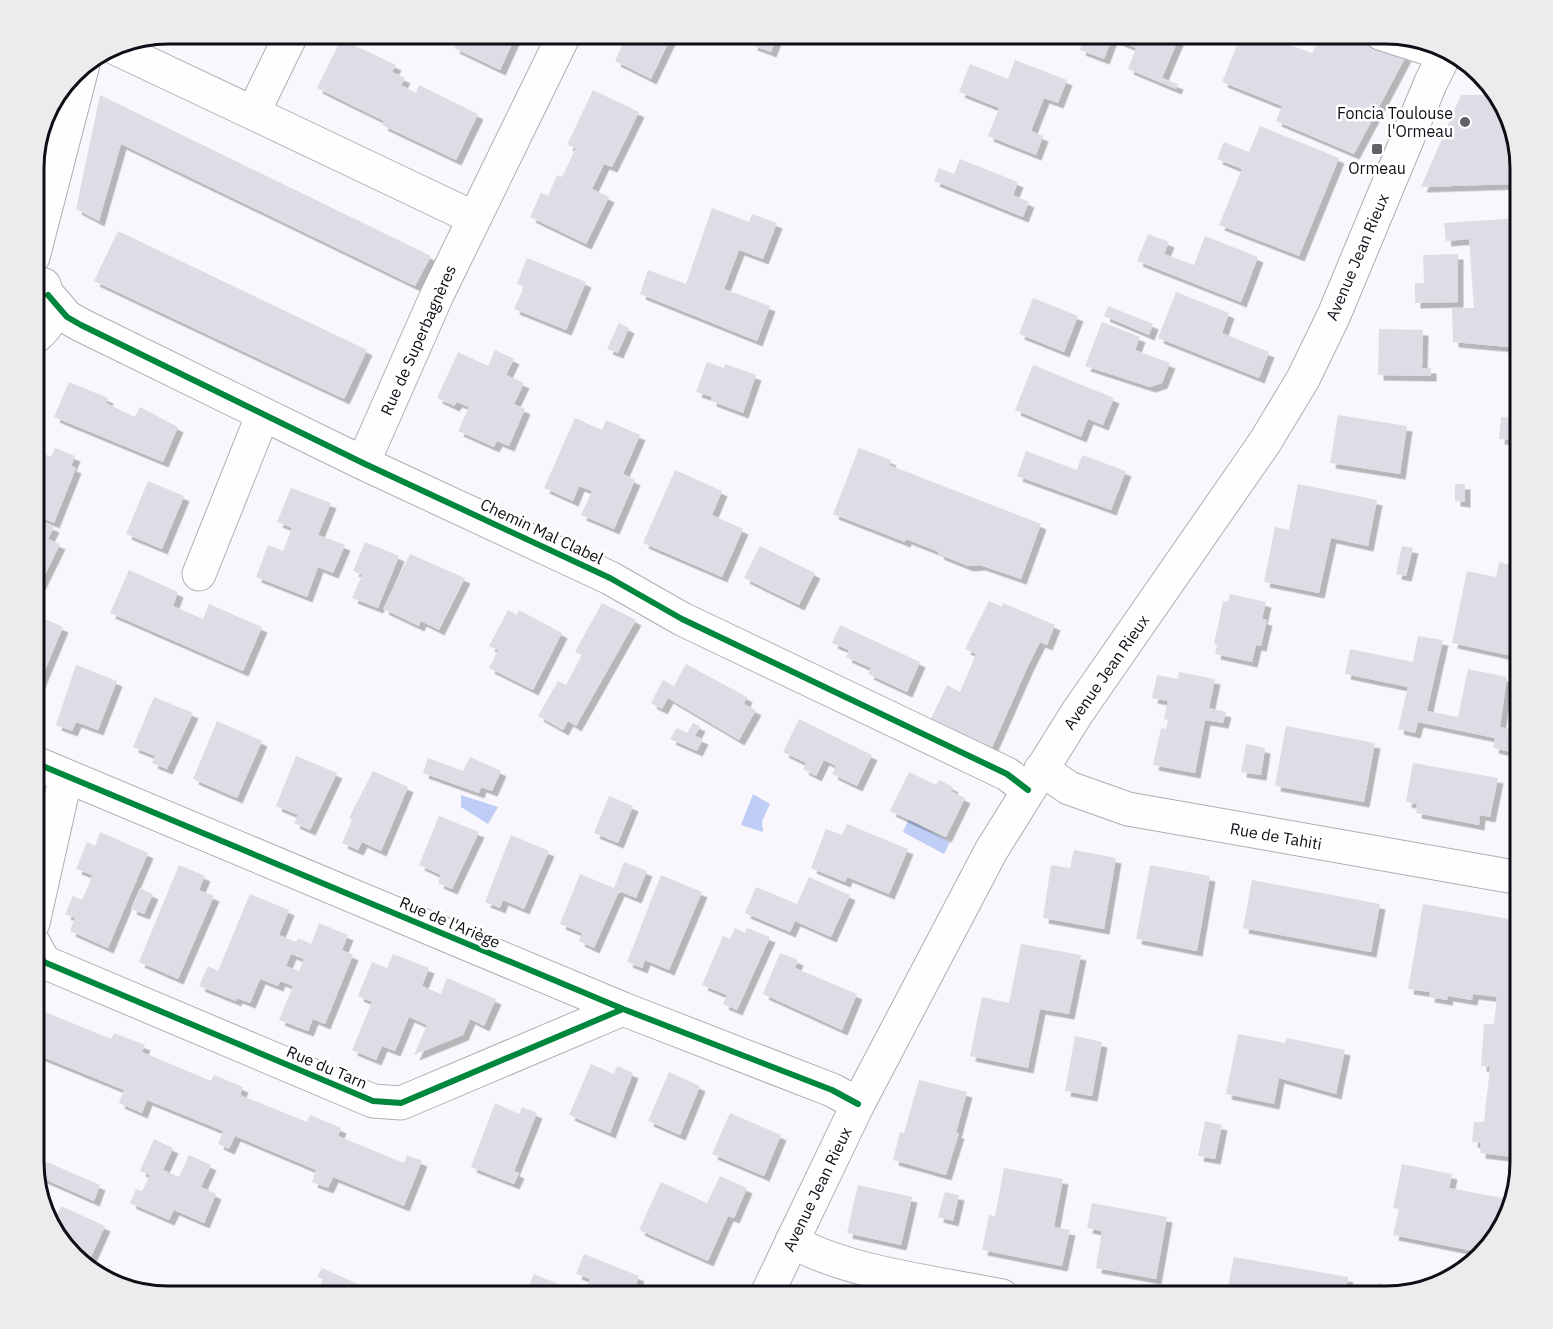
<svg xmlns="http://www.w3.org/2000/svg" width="1553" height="1329" font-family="'IBM Plex Sans',sans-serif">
<defs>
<filter id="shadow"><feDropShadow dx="5.5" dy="5.5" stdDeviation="0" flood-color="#0004"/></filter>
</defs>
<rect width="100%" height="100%" fill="#f9f7fb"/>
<path fill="#bfcdf7" d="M753,794L770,804L762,821L763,832L741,825Z
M461,795L498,807L488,824L461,807Z
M909,819L950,842L944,854L903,832Z"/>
<path fill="#dedde5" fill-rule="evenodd" filter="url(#shadow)" d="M461,33H517L500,70L454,48Z
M628,33H673L651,79L615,61Z
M756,33H778L771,52L752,45Z
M1087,33H1181L1162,78L1178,84L1176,89L1128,69L1136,48L1112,38L1104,59L1080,50Z
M1242,33H1256L1312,53L1323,33H1335L1406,56L1354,154L1276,121L1282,106L1222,82Z
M341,39L396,65L392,72L405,78L401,85L416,93L419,85L478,114L456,160L382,125L384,121L317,88Z
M1015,60L1067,80L1058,103L1044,98L1031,131L1043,136L1036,155L988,136L999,108L959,92L970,64L1008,79Z
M593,90L639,112L612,167L604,164L592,189L609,197L586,244L530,217L541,193L548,196L557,175L562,177L576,148L567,145Z
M100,95L431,256L415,286L121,144L99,221L76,209Z
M1461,95H1494L1510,116L1520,168V173H1515V184L1421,187Z
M1260,126L1339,158L1299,256L1219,225L1242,169L1217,159L1224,142L1249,152Z
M960,159L1018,182L1013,195L1029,202L1023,217L934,181L939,168L954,174Z
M712,208L749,222L752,214L777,223L763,259L739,250L724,289L770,306L757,341L640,294L648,270L686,284Z
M1520,218V348L1453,342L1452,308H1474L1469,239L1446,241L1444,223Z
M118,231L367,350L344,399L94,281Z
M1148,234L1169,242L1164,254L1194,265L1205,236L1258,257L1241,302L1137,261Z
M1458,254V302L1415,303V283H1424L1423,255Z
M527,258L586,282L566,330L514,309L524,287L517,284Z
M1176,292L1229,313L1222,333L1269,352L1259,378L1158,338Z
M1033,298L1078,316L1064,352L1019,334Z
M1108,306L1153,324L1149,335L1104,316Z
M1102,322L1140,337L1135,350L1170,363L1162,383L1150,387L1085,366Z
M619,323L629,328L618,353L607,349Z
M1379,329L1423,330L1422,368H1431V376L1378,375Z
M495,350L514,359L506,375L524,383L514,404L525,409L509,446L497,441L494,447L458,431L469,407L457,402L454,406L437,398L458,352L488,366Z
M707,362L724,368L725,364L756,375L743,413L711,401L712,397L696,392Z
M1033,365L1114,398L1103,425L1088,419L1081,437L1015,410Z
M69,382L108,398L106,403L135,417L140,407L178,427L163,462L54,417Z
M1515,394H1520V441L1499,439L1501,417L1513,418Z
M1338,415L1407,426L1400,474L1330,463Z
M575,418L602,430L606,420L640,435L623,474L635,480L614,529L581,515L592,491L579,486L573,501L544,488Z
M55,448L75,456L71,466L76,468L54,523L33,514V495L39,480L33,477V473L41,453L51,457Z
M859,448L891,460L889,465L1041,524L1021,579L980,565L968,566L938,554L939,552L906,539L905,542L833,514Z
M1026,451L1077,470L1082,455L1126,471L1111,510L1017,476Z
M675,470L722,491L712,515L743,529L722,577L643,543Z
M148,481L184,496L162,549L126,534Z
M1298,484L1377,500L1368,546L1331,538L1319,593L1264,582L1275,527L1289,530Z
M1455,484H1465V502L1455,501Z
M291,488L331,503L318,535L345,545L333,573L318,567L307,597L256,577L268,545L283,551L292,528L277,522Z
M40,521L54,527L48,539L60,544L33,599V531Z
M365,542L399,556L378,608L352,598L362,575L353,571Z
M760,546L815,573L799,605L744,578Z
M1402,546L1413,548L1406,576L1396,574Z
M410,554L465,578L439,630L421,621L419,626L383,609Z
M1499,562L1520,567V634L1512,656L1452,643L1467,571L1496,577Z
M129,570L178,592L173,606L203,619L209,604L262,627L243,671L110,613Z
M1230,594L1266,602L1262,619L1267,620L1261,646L1256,645L1252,662L1215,654L1217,645L1214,644L1223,601L1228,602Z
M989,601L1002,607L1003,603L1055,625L1047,645L1040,642L1028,666L990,752L929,723L947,685L960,692L976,654L965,649Z
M602,603L636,620L576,726L568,721L563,730L538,716L558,681L566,685L582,655L575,652Z
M508,610L517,615L519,610L562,633L533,690L489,668L498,650L489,646Z
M33,614L63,627L33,699Z
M840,625L920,662L907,692L868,674L871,668L846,657L849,650L832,643Z
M1418,636L1443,640L1427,711L1458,717L1468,669L1507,677L1500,727L1520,731V758L1510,756L1511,752L1493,748L1495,738L1418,722L1415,733L1398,729L1408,687L1345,674L1350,649L1413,662Z
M686,664L747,697L744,704L756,710L739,740L668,698L662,709L651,703L663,680L674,686Z
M76,665L117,681L98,730L76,722L72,731L56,725Z
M1179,672L1215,679L1209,708L1226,712L1223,723L1205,720L1195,773L1153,765L1161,728L1166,729L1168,720L1164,719L1168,701L1152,698L1157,675L1178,679Z
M154,697L193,713L167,769L152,763L155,756L133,747Z
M799,719L872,755L857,786L832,774L836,766L824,760L816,776L803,769L806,763L783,752Z
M217,721L262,741L237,798L193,779Z
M693,723L700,726L695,736L703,739L697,751L670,739L677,728L687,733Z
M1286,726L1375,743L1364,802L1275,786Z
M1246,744L1265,748L1261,775L1241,772Z
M296,756L337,773L310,830L294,823L298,815L276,806Z
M470,757L501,771L492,791L481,787L479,793L423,773L428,758L463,771Z
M1413,763L1498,778L1490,817L1480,815L1479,825L1416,813L1417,804L1406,802Z
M373,771L408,787L381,851L362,842L358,850L342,843L352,820L349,818Z
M909,772L936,785L939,780L953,787L951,791L965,798L946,837L890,811Z
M609,796L633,806L618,843L594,833Z
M439,816L479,832L452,889L438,883L441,875L419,865Z
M847,824L908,849L889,894L847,877L845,882L811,868L826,829L842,835Z
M100,832L148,853L108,948L70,931L75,918L65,914L73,896L82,900L89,884L92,875L76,869L87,842L95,846Z
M511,835L549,851L524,909L503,900L500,908L485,902Z
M1074,850L1116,858L1104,929L1043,918L1051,865L1070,868Z
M624,862L647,871L636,898L619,891L594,948L579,941L582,933L560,924L580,874L614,888Z
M179,865L205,876L199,890L214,896L178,979L139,962Z
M1150,865L1210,876L1197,951L1136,939Z
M661,875L702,892L669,970L645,960L642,968L627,962Z
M809,877L850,895L831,937L795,921L790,932L745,913L756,887L797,904Z
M1252,880L1380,904L1371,952L1243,928Z
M140,888L153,894L144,914L131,909Z
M250,894L289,910L279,935L296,942L298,938L311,944L319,923L348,935L342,950L353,955L325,1024L313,1019L308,1031L279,1020L293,986L280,981L278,986L260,979L250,1003L237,998L236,1001L199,986L208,966L218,971ZM291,954L304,959L299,971L286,966Z
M1423,904L1520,921V1158L1480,1153L1481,1143L1472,1142L1474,1122H1484L1490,1067L1481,1066L1484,1024H1494L1497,997L1473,994L1472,1000L1448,996L1447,1000L1429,997L1430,992L1408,989Z
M735,928L745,933L747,928L770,937L737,1010L723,1004L727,995L702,985L723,936L730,939Z
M1021,944L1081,955L1069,1014L1040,1009L1028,1068L970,1056L982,997L1009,1003Z
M780,953L798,960L795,968L857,994L842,1030L763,994Z
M393,954L429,968L422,986L441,994L447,978L496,999L484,1026L470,1019L463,1035L414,1055L427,1025L409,1017L395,1051L382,1046L376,1060L352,1050L372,1002L358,996L372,962L387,968Z
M33,1007L111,1039L114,1033L145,1045L142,1052L211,1081L214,1075L226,1080L243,1087L240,1095L307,1122L310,1115L341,1128L338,1136L404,1163L407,1155L422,1161L404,1206L333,1177L328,1188L312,1182L316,1170L235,1136L229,1149L218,1144L223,1131L147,1100L142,1113L119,1103L124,1090L33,1053Z
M1238,1034L1285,1043L1287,1038L1345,1050L1336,1094L1279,1078L1274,1104L1226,1094Z
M1075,1036L1102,1042L1092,1096L1065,1091Z
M591,1064L614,1074L617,1066L633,1073L610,1133L569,1115Z
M669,1072L700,1086L680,1135L648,1121Z
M919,1080L967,1092L956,1133H959L946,1175L893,1160L900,1132L904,1133Z
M495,1103L519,1114L522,1107L537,1113L514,1171L519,1173L514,1184L471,1167Z
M730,1113L781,1135L764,1176L712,1154Z
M1205,1121L1222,1125L1215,1159L1198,1156Z
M154,1139L173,1148L163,1170L179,1177L189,1155L211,1165L201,1187L216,1194L204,1223L174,1210L169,1220L130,1203L136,1189L142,1191L150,1175L140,1171Z
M33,1156L100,1185L94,1201L35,1175Z
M1402,1164L1452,1174L1449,1188L1507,1199L1502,1225L1486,1250L1483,1253L1393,1235L1399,1209L1393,1208Z
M1004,1168L1063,1179L1054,1227L1070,1230L1062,1266L982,1250L989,1215L995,1216Z
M720,1176L747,1188L734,1218L728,1216L708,1261L639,1230L661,1182L707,1203Z
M858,1185L912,1197L901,1245L847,1233Z
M945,1192L959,1195L953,1221L938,1217Z
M1092,1203L1167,1217L1156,1279L1096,1268L1102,1231L1087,1228Z
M61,1206L105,1226L91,1257L67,1247L52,1227Z
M584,1254L639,1276L632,1296H525L534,1274L583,1294L590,1279L576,1274Z
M1234,1257L1348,1277L1345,1296H1226Z
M322,1268L378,1293L377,1296H324L327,1289L320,1286L323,1279L317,1277Z
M1378,1283L1414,1290L1375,1296Z
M431,1288L449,1296H428Z
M819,1291L838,1295L837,1296H818Z"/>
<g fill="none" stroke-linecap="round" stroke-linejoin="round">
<defs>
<path id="minor" d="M1380,33L1445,54
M111,46L253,113L292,33
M253,113L474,218
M33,257L83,64
M48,295L67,317L81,325L363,463L610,578L682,619L1007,774L1028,790
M33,339C56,320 53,312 44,285
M363,463L437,295L565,33
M199,574L263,414
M33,762L623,1009L832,1090L858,1104
M1041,769L1069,788L1128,809L1520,878
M33,923L66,776
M33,942L44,962L373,1101L401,1103L623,1009
M792,1241C846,1273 940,1283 1002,1296"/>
<path id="secondary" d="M766,1296L858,1104L991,851L1077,713L1265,442L1303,379L1334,315L1431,82L1447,50"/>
</defs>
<use href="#minor" stroke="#b0adb4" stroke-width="35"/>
<use href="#secondary" stroke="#b0adb4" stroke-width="35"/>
<use href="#minor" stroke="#fefefe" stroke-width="33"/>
<use href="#secondary" stroke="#fefefe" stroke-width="33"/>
<defs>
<path id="cycleway" d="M48,295L67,317L81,325L363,463L610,578L682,619L1007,774L1028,790
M33,762L623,1009L832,1090L858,1104
M33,942L44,962L373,1101L401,1103L623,1009"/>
</defs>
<use href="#cycleway" stroke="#fff" stroke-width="10"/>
<use href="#cycleway" stroke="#00873e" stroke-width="6"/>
</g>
<g fill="#625f66" stroke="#fff" stroke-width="2">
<circle cx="1465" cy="122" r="6"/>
<rect x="1371" y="143" width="12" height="12" rx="3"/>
</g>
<g text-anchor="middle" stroke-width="5" stroke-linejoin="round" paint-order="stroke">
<g font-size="16" fill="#110d16" stroke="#fff" text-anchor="end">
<text x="1453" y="119">Foncia Toulouse<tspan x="1453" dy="18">l'Ormeau</tspan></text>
<text x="1377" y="174" text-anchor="middle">Ormeau</text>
</g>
<g font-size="16" fill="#110d16" stroke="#fff">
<text transform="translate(1357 257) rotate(-67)" y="6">Avenue Jean Rieux</text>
<text transform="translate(418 340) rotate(-66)" y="6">Rue de Superbagnères</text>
<text transform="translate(542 531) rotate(25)" y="6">Chemin Mal Clabel</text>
<text transform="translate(1106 672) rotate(-55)" y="6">Avenue Jean Rieux</text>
<text transform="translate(1276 836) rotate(10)" y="6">Rue de Tahiti</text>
<text transform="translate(450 922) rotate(23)" y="6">Rue de l'Ariège</text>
<text transform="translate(327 1067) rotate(23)" y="6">Rue du Tarn</text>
<text transform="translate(817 1189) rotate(-64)" y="6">Avenue Jean Rieux</text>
</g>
</g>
<path d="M0 0H1553V1329H0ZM168 44H1386A124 124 0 0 1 1510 168V1162A124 124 0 0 1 1386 1286H168A124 124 0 0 1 44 1162V168A124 124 0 0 1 168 44Z" fill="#ececec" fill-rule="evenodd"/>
<path fill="none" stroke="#110d16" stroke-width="3" d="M168 44H1386A124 124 0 0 1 1510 168V1162A124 124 0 0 1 1386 1286H168A124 124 0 0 1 44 1162V168A124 124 0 0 1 168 44Z"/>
</svg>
